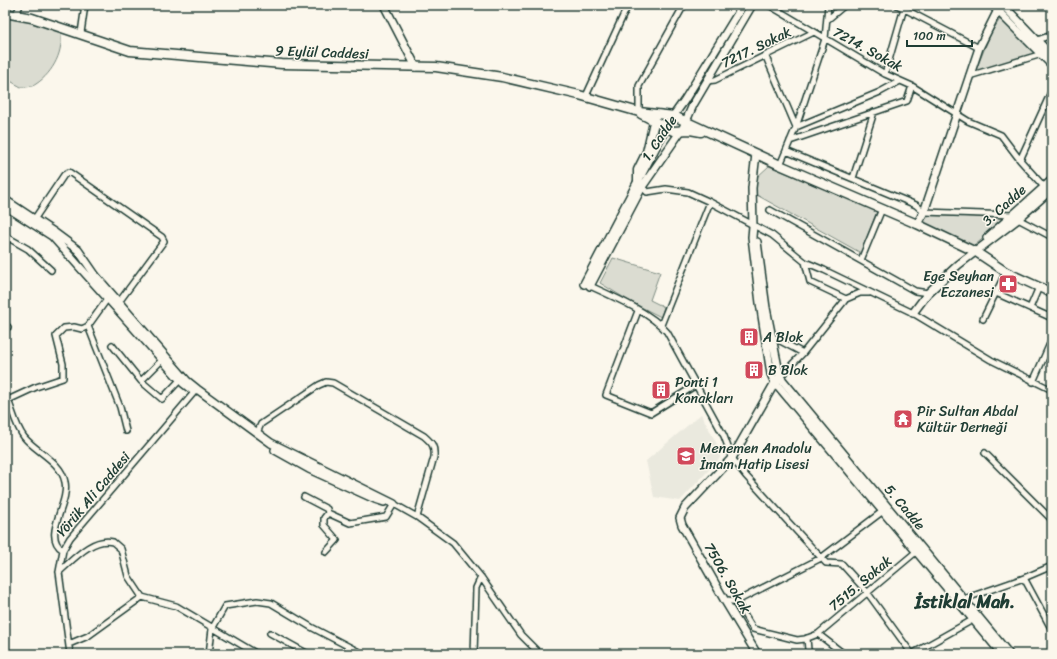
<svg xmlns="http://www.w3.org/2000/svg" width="1057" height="659" font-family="Sriracha,sans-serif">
<rect width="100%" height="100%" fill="#fbf7ec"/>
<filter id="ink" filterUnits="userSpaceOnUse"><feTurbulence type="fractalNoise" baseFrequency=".025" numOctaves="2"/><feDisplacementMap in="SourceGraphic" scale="8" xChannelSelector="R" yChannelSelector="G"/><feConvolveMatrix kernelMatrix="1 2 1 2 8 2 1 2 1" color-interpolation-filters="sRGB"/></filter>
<g filter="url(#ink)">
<path fill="#eae9de" d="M701,414L719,448L720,458L680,501L654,497L646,461Z"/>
<path fill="#dbdcd1" stroke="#7d8c82" d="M5,16L32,20L60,30C65,50 53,73 36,84C32,87 26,87 21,87L5,78Z
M1000,19L1004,20L1034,49V54L975,72L991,33Z
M769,166L877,211L861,253L755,194L757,177Z
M927,215L1007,218L974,246L924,224Z
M613,258L660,272L650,300L664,307L661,317L631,302L600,283Z"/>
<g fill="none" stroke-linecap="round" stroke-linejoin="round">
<defs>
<path id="street" d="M769,5L885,74L912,86L968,121L1001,135L1020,160
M897,5L979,48
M16,15L20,5
M827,20L845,5
M81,33L85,5
M1037,40L1052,35
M766,57L796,127L880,92L900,81
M885,74L904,8
M969,76L1042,54
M707,81L715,80L814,32
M586,96L628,5
M639,112V86L684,5
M790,141L907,101L912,86
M786,151L916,205L924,212L1013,215L1018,219L1052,237
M780,165L796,127L825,39L828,5
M853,178L874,112
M642,187L647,192L666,189L688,192L710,202L772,235L805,262L824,270L913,313L991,360L1052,390
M1046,189L1020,160L1052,90
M770,210L915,291L928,293
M35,218L64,175L69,172L162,237L164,241L119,302
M5,236L28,249L51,270
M861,260L882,209
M805,262L810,282L846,299
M588,285C612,296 650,312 667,332L724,436L732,458L746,476L826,563L842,564L867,592L912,654L976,618
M1047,291L1052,281
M996,293L1052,318
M1030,308L1039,287
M638,311L606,395L651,413L696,385
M983,319L1006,272
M661,325L710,202
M88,326L120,407L126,431
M5,328L8,327
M771,336L803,353
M112,345L141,381L162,399L180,380
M780,377L803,353L846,299L860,293H869
M141,381L162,360
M1033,382L1052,339
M5,400H8C13,412 16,427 24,437C36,452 61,461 65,482C70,504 41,536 63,550L70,538L197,389
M8,400L36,387L63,378V364L56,336L64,328L74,327L82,329L88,326L108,298
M257,433L261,424L319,385L326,382L333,383L424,436C432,443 435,446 434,457L417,517
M985,453L1052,520
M304,497L327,509L328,513
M63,550L59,572L70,654
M326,552L337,540L324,525V518L328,513L350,523L386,517L394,504L417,517L453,543L481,577L521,635L540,654
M59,572C73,560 92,537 113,542L121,549L128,576L142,597L176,606L257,654
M1024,578L1052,630
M964,599L1024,578L1052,566
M725,601L729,600L737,603L753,629L797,640L805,639L818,634L917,551
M735,602L821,558L883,511
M270,633L308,654
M818,634L844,654
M807,638L808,650L812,654
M69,644L88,636L142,597
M209,654L212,629L225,606L257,601L271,603L311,627L363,654
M474,654L476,588L481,577"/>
<path id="secondary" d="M384,5L416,67
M992,5L1052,65
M1003,5L1052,56
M756,154L752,188L753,226L752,237L760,303L771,374L774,381L1002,654
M5,200L55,233L78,250L96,276L187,381L197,389L271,443L394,504
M5,206L52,236L183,383L192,390
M917,224L924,212L979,48L997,12L1007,5
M987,238L1052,180
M757,242L766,308L780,377L1009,654
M584,284L669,122L684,101L743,5
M590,286L642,187L683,128L693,105L752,5
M913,313L928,293L958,265L1018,219L1052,189
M275,450L309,469L375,499L384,502
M757,654L725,601L682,525L680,518L685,508L732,458L777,379"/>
<path id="primary" d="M5,13L32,18L130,51L282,64L436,67L502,77L579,95L639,112L674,116L780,165L917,224L976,252L1006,272L1052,293
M641,114L673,131L690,130L701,132
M638,182V170L647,152L654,122"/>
</defs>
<use href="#street" stroke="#1f3d34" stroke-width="8"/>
<use href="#secondary" stroke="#1f3d34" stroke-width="10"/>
<use href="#primary" stroke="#1f3d34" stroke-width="11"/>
<use href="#street" stroke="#fbf7ec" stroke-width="5"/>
<use href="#secondary" stroke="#fbf7ec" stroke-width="7"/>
<use href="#primary" stroke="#fbf7ec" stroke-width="8"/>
</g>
</g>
<defs>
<symbol id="pharmacy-square" viewBox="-11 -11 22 22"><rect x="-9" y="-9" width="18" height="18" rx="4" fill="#d1495b" stroke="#fbf7ec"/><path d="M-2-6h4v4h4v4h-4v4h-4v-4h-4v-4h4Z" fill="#fff"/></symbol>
<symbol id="building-square" viewBox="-11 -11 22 22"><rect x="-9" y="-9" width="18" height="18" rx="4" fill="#d1495b" stroke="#fbf7ec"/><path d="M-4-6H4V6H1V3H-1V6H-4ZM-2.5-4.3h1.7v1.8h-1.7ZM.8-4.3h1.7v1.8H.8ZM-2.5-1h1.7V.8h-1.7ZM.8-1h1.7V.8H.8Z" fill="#fff"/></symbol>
<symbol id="temple-square" viewBox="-11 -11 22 22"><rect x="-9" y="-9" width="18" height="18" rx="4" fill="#d1495b" stroke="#fbf7ec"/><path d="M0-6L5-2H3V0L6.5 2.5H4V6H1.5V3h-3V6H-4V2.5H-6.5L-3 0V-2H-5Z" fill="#fff"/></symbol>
<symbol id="school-square" viewBox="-11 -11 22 22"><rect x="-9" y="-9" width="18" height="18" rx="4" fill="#d1495b" stroke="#fbf7ec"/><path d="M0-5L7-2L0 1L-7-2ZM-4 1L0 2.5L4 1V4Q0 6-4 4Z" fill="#fff"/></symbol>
</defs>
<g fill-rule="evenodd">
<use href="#pharmacy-square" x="997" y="273" width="22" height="22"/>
<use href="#building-square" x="738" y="326" width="22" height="22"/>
<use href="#building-square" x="743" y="359" width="22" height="22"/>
<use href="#building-square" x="650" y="379" width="22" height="22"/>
<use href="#temple-square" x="892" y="408" width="22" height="22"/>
<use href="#school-square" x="675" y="445" width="22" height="22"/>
</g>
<g text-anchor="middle" stroke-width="3" stroke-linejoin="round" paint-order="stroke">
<g font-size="14" fill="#1f3d34" stroke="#fbf7ec">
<text transform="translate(756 47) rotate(-26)" y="5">7217. Sokak</text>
<text transform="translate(868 49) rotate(29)" y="5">7214. Sokak</text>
<text transform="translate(322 52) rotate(2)" y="5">9 Eylül Caddesi</text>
<text transform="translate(659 138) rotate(-56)" y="5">1. Cadde</text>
<text transform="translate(1004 205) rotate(-42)" y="5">3. Cadde</text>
<text transform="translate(93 494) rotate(-50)" y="5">Yörük Ali Caddesi</text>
<text transform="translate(905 507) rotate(50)" y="5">5. Cadde</text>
<text transform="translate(728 578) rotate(60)" y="5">7506. Sokak</text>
<text transform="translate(860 583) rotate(-40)" y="5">7515. Sokak</text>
</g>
<g font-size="14" fill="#1f3d34" stroke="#fbf7ec" text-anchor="start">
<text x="994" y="281" text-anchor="end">Ege Seyhan<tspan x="994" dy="16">Eczanesi</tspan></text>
<text x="763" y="342">A Blok</text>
<text x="768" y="375">B Blok</text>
<text x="675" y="387">Ponti 1<tspan x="675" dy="16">Konakları</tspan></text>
<text x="917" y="416">Pir Sultan Abdal<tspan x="917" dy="16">Kültür Derneği</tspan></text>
<text x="700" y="453">Menemen Anadolu<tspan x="700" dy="16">İmam Hatip Lisesi</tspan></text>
</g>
<g font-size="18" font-weight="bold" fill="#1f3d34" stroke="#fbf7ec">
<text x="965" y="608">İstiklal Mah.</text>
</g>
</g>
<rect width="1057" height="659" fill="none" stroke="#fbf7ec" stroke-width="20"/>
<rect x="10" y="10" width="1037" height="639" fill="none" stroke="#1f3d34" stroke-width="1.5" filter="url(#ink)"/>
<path d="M907 40v6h65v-6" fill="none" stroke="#1f3d34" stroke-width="2"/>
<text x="913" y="40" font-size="12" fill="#1f3d34" stroke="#fbf7ec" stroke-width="3" paint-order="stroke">100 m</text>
</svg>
